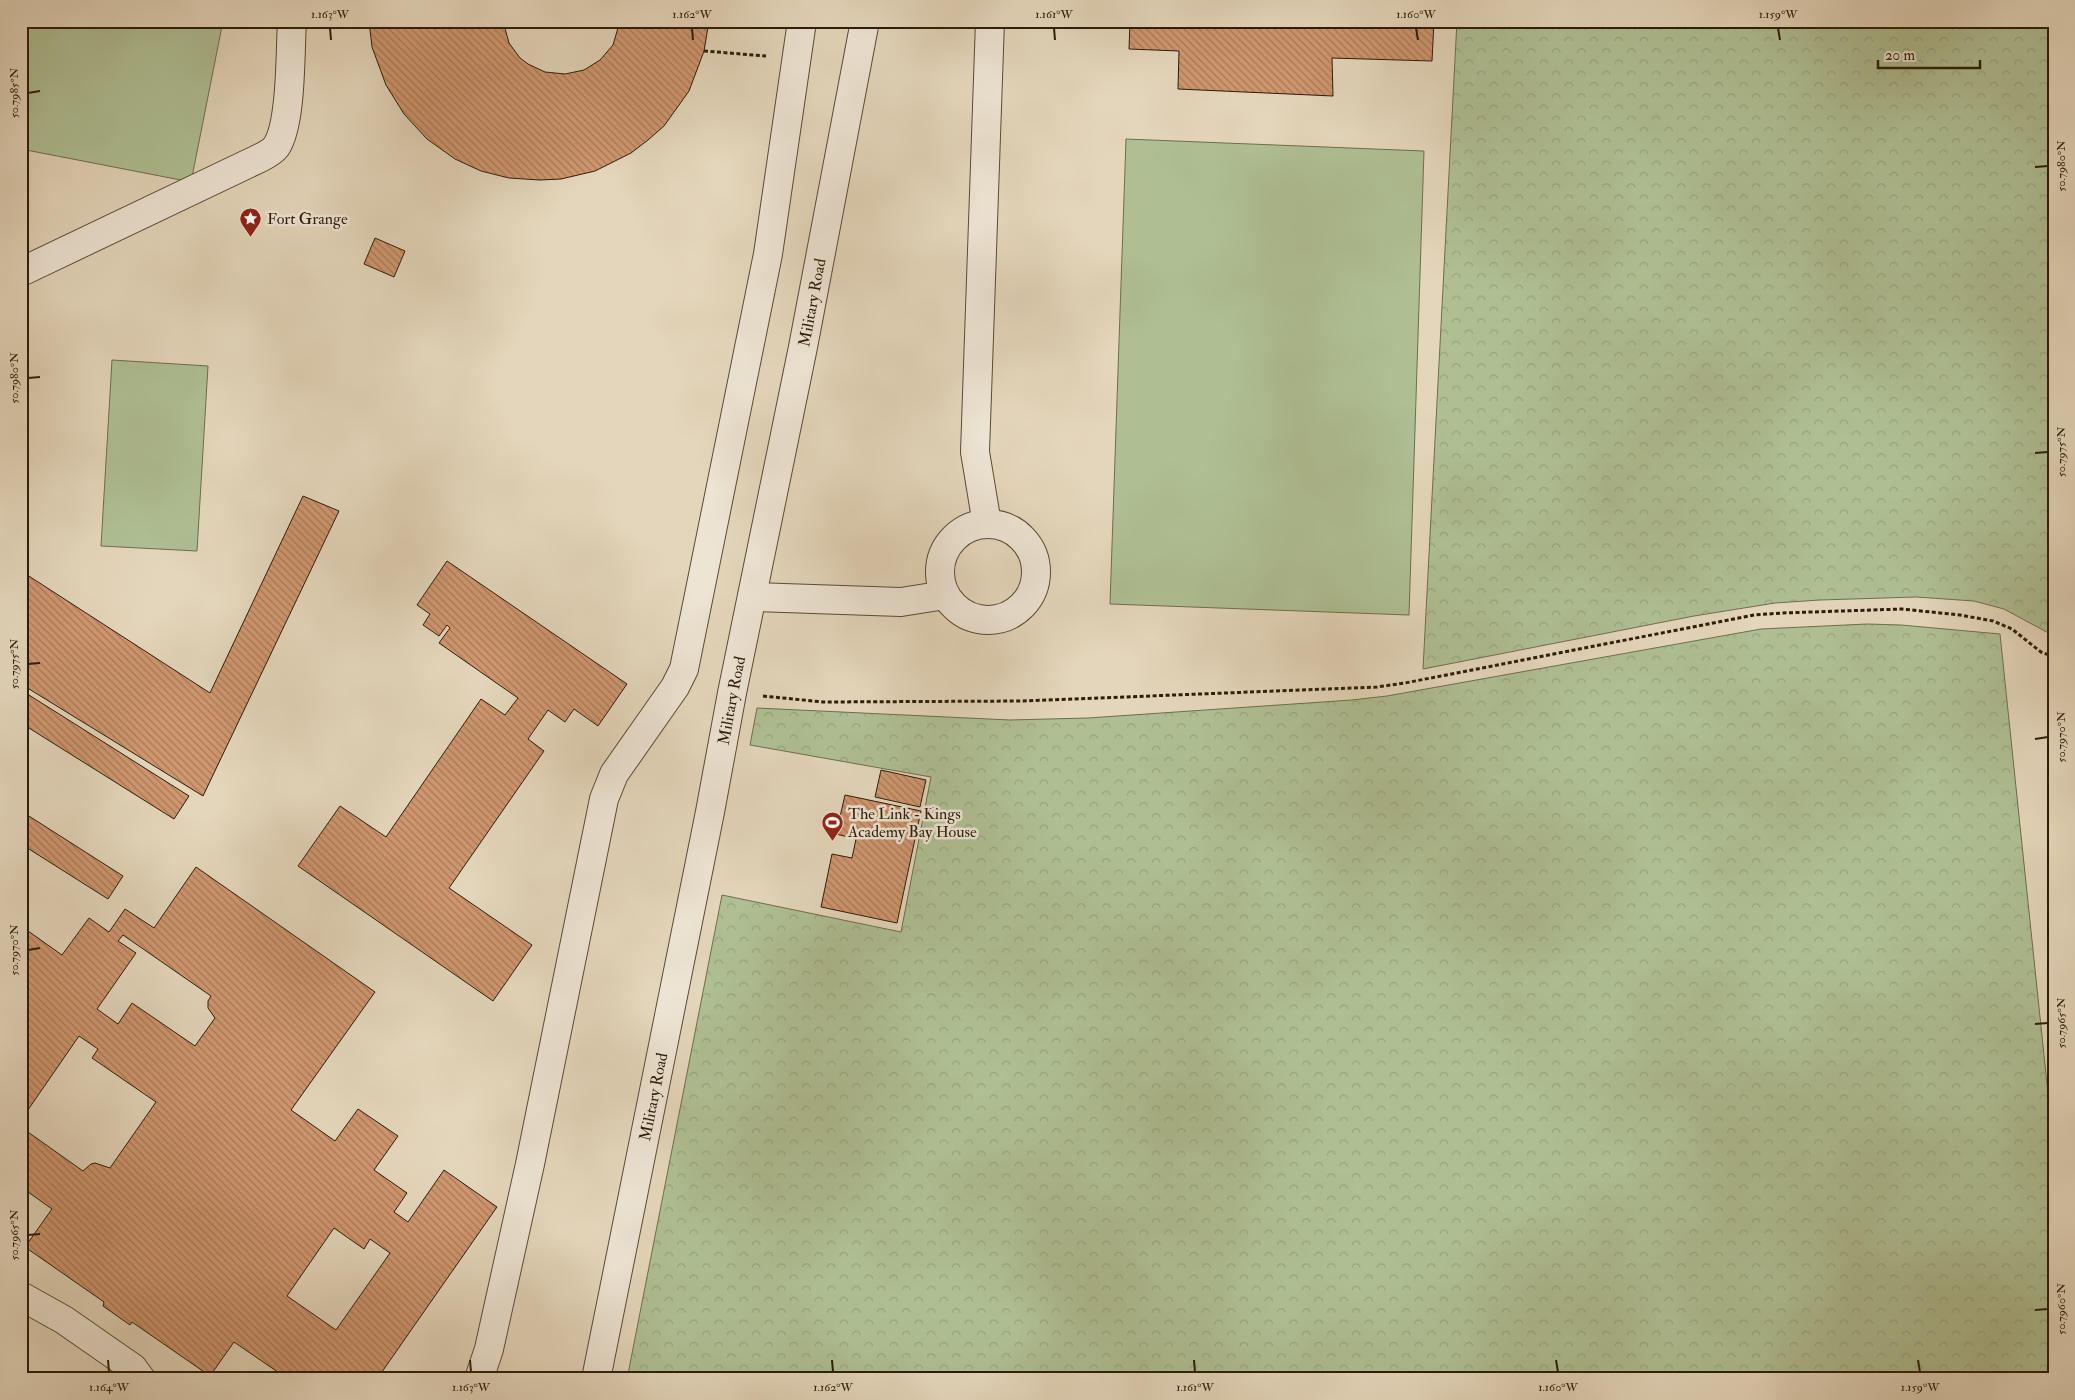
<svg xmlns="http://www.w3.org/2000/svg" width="2075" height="1400" font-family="'IM FELL Double Pica',serif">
<defs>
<pattern id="park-crowns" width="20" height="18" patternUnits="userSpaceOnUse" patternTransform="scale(1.25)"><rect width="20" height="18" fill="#afbf94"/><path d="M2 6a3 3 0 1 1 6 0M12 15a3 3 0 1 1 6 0" fill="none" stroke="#97a47e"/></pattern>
<pattern id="building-back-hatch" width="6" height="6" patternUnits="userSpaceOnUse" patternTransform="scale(1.25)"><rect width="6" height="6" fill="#d09770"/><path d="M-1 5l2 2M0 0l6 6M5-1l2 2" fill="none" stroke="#a97a5a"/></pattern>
</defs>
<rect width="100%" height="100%" fill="#e4d6bb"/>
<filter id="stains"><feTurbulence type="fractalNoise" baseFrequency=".004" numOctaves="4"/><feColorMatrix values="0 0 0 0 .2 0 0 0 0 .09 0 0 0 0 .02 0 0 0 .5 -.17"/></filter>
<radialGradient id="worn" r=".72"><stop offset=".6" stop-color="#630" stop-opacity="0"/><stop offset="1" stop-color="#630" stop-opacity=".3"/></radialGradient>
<path fill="url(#park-crowns)" stroke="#6e6e4e" d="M1457,21H2054V636L2004,609L1974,601L1916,597L1820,600L1775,603L1694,616L1423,669Z
M1867,624L1901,625L2000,634L2054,1151V1379H627L722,895L901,932L931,777L750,745L757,708L1010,720L1088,718L1352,700L1387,696L1761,629Z"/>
<path fill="#afbf94" stroke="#6e6e4e" d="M21,21H223L191,182L21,149Z
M1126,139L1424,151L1409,615L1110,604Z
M112,360L208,366L197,551L101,546Z"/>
<path fill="url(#building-back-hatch)" stroke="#2c1c08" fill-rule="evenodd" d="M369,21H503L509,43L520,58L528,64L545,72L565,74L584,70L600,60L613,45L620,21H709L704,51L689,91L664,126L648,140L631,153L595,171L561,179L540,180L509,178L481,171L455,159L427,139L404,114L386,85L372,47Z
M1130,21H1434L1432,61L1332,58L1333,96L1178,89L1179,51L1129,49Z
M375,238L405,251L394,277L364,264Z
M303,496L339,511L203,796L21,684V571L210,693Z
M447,561L627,684L598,726L574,709L565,722L548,710L528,739L544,751L449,888L532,945L493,1001L298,866L340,806L386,837L481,699L505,715L518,698L439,643L450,628L447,625L439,636L423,625L430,614L417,605Z
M21,690L189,796L174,819L21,723Z
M881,770L926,780L920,807L875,797Z
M845,795L921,811L897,923L821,907L832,854L852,858L856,839L836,834Z
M21,811L123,876L108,899L21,844Z
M196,867L375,992L291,1110L335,1141L358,1109L398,1136L374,1170L407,1193L394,1212L408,1222L444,1170L497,1207L377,1379H288L234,1342L210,1376L132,1322L130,1325L103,1306L104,1302L25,1247L52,1209L21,1187V1136L25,1130L83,1171L91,1164L95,1163L110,1168L156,1102L92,1058L98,1049L79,1036L21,1120V1018L26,1012L21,1008V926L62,955L89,918L109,932L125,909L154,928ZM123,935L211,996L208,1001V1008L215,1018L195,1046L132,1003L118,1024L97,1009L136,953L118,941ZM334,1228L364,1249L370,1239L390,1253L336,1330L287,1296Z"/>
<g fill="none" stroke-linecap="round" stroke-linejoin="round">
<defs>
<g id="minor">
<path d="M21,272L260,158C266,155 272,152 276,147C292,124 290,50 292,21"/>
<path d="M987,524L975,452L990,21"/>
<circle cx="988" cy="572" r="48"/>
<path d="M752,597L901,602L945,595"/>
<path d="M21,1296L64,1320L133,1368L141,1379"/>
<path d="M479,1379L489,1349L530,1164L604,799L614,774L675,687L684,669L768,254L802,21"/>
<path id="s1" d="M596,1379L710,812L732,693L803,347L865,21"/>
</g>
</defs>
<use href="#minor" stroke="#5a4a35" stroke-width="30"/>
<path stroke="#2c1c08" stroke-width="3" stroke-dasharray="4 2.5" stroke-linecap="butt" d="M593,21L620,26
M704,51L766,56
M763,696L823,702L1023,701L1377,687L1405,683L1754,615L1782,613L1902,609L1960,615L1993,621L2012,629L2041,652L2054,657"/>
<use href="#minor" stroke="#ede4d3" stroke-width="28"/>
</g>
<path fill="none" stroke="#2c1c08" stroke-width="2" d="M330,28L331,40M692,28L693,40M1054,28L1055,40M1416,28L1418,40M1778,28L1780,40M28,93L40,91M2035,167L2048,166M28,378L40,377M2035,453L2048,452M28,664L40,663M2035,739L2048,737M28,950L40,948M2035,1024L2048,1023M28,1235L40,1234M2035,1310L2048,1309M108,1360L109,1372M470,1360L471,1372M832,1360L833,1372M1194,1360L1195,1372M1556,1360L1558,1372M1918,1360L1920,1372"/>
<defs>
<symbol id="sight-pin" viewBox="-11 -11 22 30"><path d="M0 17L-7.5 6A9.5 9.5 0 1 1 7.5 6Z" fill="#8f2418" stroke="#ede4d3"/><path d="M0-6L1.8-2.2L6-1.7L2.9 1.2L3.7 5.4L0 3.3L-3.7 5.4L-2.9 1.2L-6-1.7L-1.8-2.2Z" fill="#fff"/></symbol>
<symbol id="stadium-pin" viewBox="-11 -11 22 30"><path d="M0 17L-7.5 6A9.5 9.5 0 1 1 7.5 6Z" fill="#8f2418" stroke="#ede4d3"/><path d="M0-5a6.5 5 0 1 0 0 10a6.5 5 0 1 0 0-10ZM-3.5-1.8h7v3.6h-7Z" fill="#fff"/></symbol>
</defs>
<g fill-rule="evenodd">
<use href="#sight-pin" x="238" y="206" width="25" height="34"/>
<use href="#stadium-pin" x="820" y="810" width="25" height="34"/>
</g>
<g text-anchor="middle" stroke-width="5" stroke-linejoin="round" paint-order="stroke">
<g font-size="16" fill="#2c1c08" stroke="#ede4d3" text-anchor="start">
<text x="267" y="224">Fort Grange</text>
<text x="848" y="819">The Link - Kings<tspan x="848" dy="18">Academy Bay House</tspan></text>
</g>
<g font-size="16" fill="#2c1c08" stroke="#ede4d3">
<text dy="6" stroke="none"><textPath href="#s1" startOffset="1098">Military Road</textPath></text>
<text dy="6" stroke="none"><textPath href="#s1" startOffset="692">Military Road</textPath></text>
<text dy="6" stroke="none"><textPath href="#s1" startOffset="288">Military Road</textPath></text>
</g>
</g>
<rect width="2075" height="1400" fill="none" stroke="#e4d6bb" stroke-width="55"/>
<path d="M1878 60v8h102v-8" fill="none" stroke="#2c1c08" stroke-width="2.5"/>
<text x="1885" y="60" font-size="15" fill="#2c1c08" stroke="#ede4d3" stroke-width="4" paint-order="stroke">20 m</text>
<rect x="28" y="28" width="2020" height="1344" fill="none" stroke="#2c1c08" stroke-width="2"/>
<g font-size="12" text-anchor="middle" fill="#2c1c08">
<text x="330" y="18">1.163°W</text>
<text x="692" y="18">1.162°W</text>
<text x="1054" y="18">1.161°W</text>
<text x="1416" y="18">1.160°W</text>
<text x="1778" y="18">1.159°W</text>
<text transform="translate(14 93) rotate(-90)" y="4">50.7985°N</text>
<text transform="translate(2061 166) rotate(-90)" y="4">50.7980°N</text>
<text transform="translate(14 378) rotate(-90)" y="4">50.7980°N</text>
<text transform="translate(2061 452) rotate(-90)" y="4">50.7975°N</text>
<text transform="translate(14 664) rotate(-90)" y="4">50.7975°N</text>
<text transform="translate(2061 737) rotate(-90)" y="4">50.7970°N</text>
<text transform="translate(14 950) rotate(-90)" y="4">50.7970°N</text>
<text transform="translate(2061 1023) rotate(-90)" y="4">50.7965°N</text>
<text transform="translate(14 1235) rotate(-90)" y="4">50.7965°N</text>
<text transform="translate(2061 1309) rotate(-90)" y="4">50.7960°N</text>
<text x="109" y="1391">1.164°W</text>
<text x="471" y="1391">1.163°W</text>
<text x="833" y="1391">1.162°W</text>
<text x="1195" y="1391">1.161°W</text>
<text x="1558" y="1391">1.160°W</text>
<text x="1920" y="1391">1.159°W</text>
</g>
<rect width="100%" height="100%" filter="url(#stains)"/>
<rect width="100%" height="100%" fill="url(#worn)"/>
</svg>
